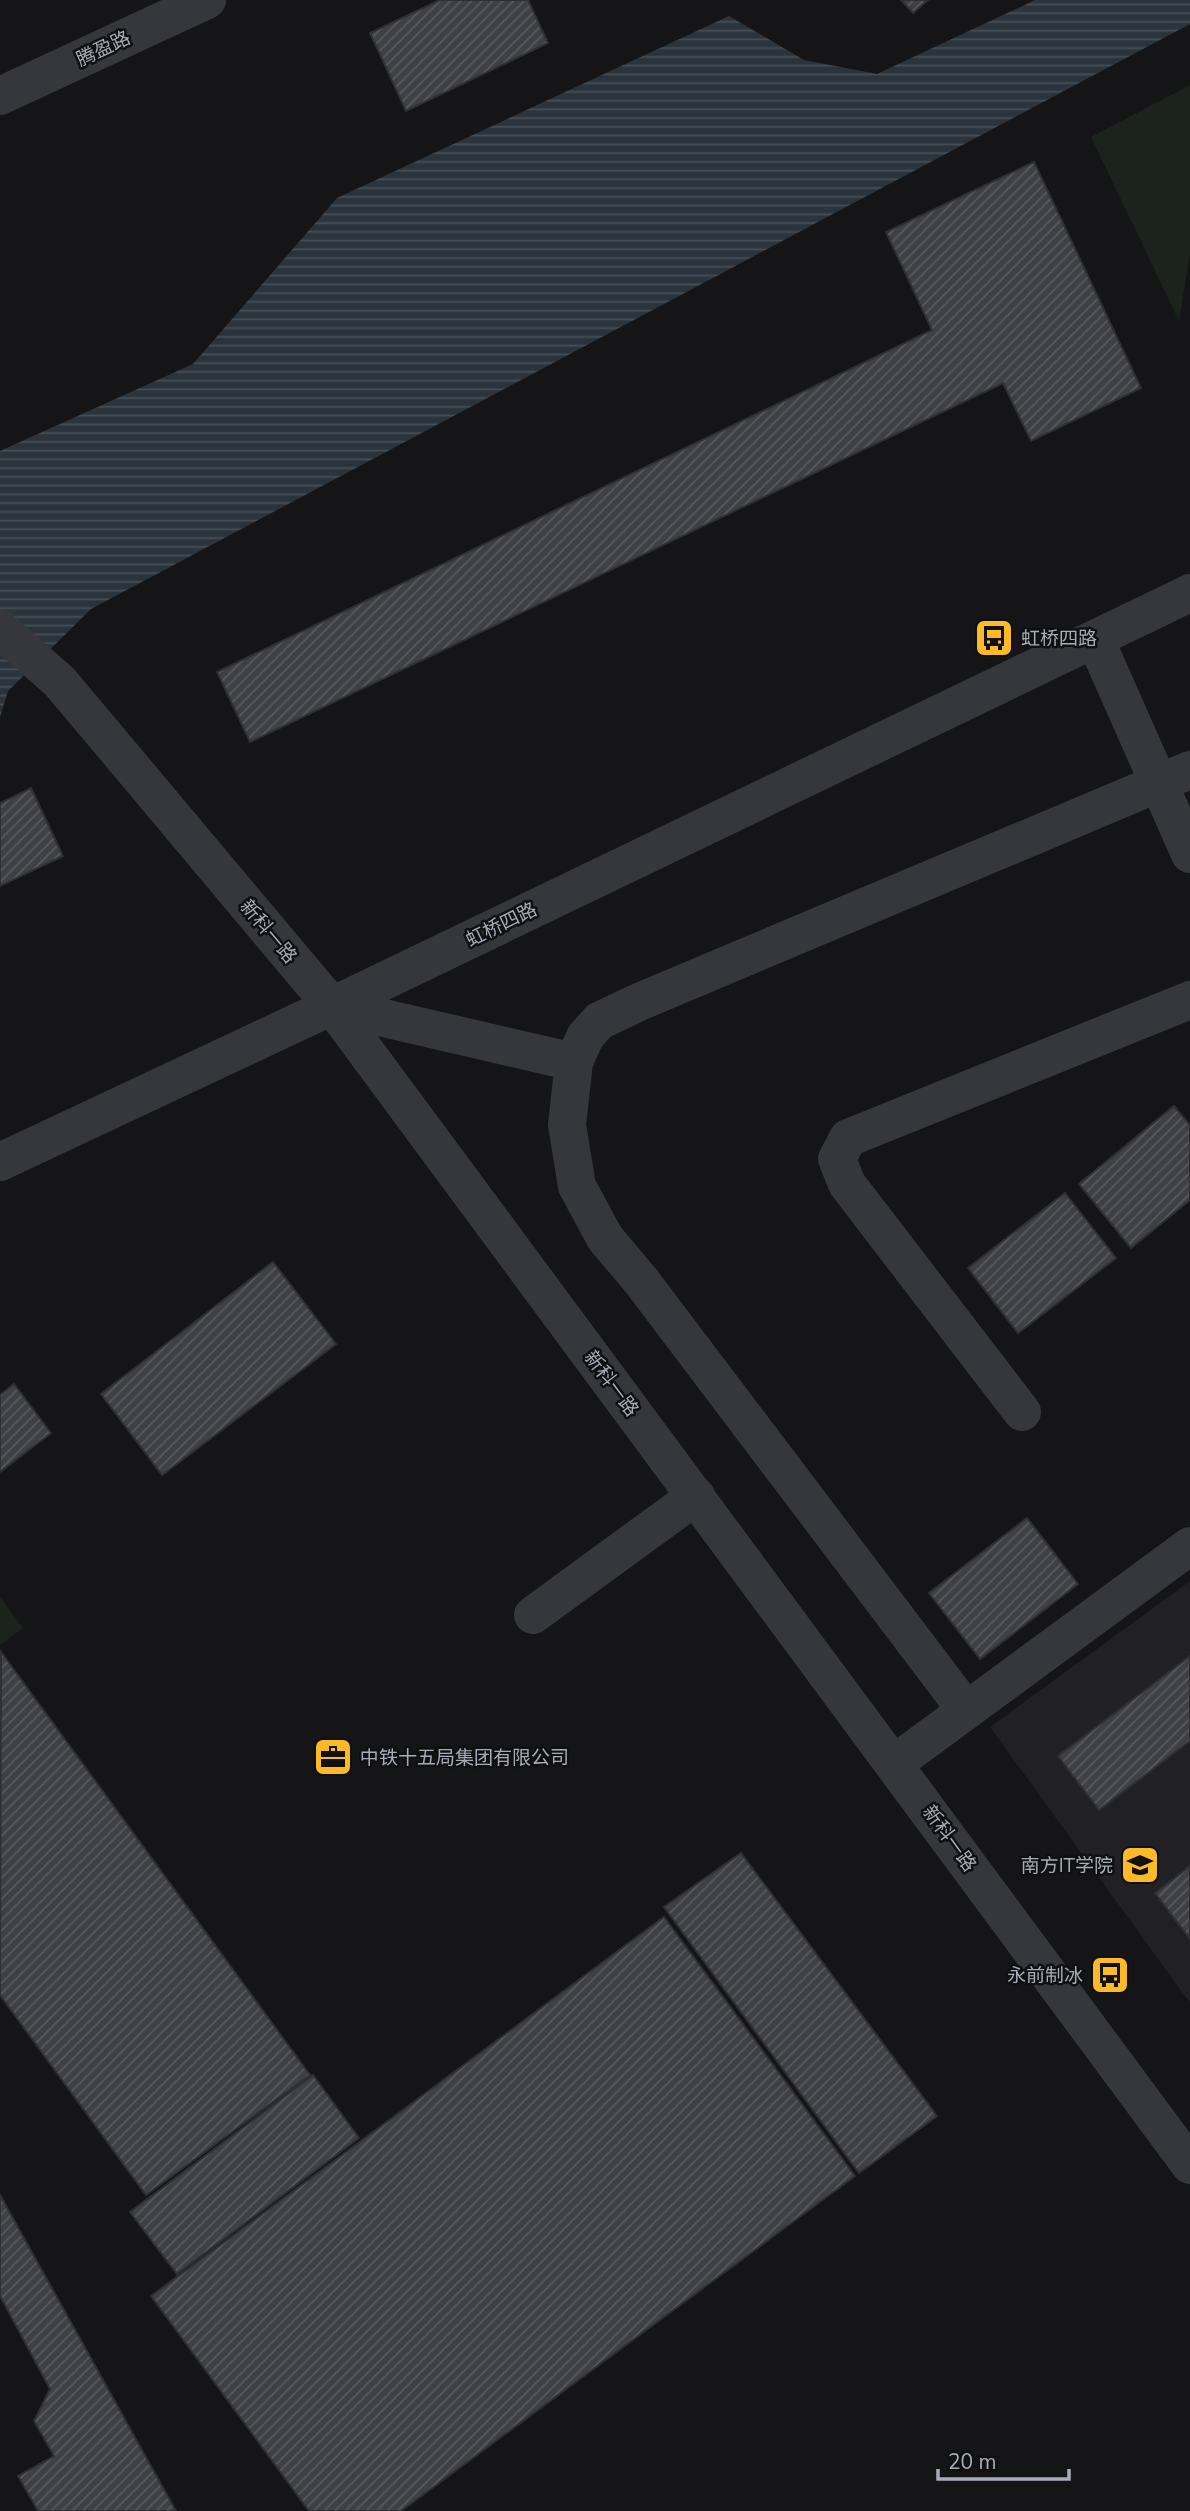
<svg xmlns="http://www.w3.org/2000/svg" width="1190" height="2511" font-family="'Nunito Sans','Noto Sans SC',sans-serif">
<defs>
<pattern id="water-rules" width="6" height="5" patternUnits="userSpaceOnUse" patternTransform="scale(1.75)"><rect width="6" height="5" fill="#2b343c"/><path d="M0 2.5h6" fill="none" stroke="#474f56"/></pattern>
<pattern id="building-hatch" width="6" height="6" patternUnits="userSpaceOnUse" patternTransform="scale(1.75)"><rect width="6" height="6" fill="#3f4045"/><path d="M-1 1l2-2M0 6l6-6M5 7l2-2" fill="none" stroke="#58595e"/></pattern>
</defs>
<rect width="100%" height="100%" fill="#151518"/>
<path fill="#212125" d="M1190,1581V2003L990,1727Z"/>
<path fill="#1b231c" d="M1190,85V254L1179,321L1091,137Z
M0,1597L23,1628L0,1645Z"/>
<path fill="url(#water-rules)" d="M1035,0H1190V24L91,609L8,691L0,717V451L193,364L337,198L729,16L804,60L877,74Z"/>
<path fill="url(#building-hatch)" stroke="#2f2f34" stroke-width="2" d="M440,0H528L548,43L406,111L370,33Z
M901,0H928L913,13Z
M1034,162L1141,388L1031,441L1003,383L250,742L217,672L932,330L886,232Z
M31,788L63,856L0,886V803Z
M1174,1106L1190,1125V1200L1131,1248L1079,1184Z
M1065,1193L1116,1258L1018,1333L968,1268Z
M273,1262L336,1344L162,1475L101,1394Z
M14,1384L51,1433L0,1472V1395Z
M1027,1518L1078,1584L980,1659L929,1593Z
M1,1652L310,2075L146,2195L0,1995Z
M1190,1656V1741L1099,1810L1058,1756Z
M741,1853L937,2116L859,2173L664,1907Z
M1190,1866V1939L1155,1893Z
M664,1917L855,2176L401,2511H309L151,2296Z
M313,2075L359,2138L177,2274L130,2212Z
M0,2195L176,2511H38L18,2476L54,2456L34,2421L50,2389L0,2296Z"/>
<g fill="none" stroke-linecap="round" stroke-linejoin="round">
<path stroke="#36373d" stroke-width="38" d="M0,96L207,0
M0,629L60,682L332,1006L1190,2165
M1095,639L1190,854
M332,1006L574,1062
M0,1162L332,1006L1190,593
M1022,1412L847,1184L837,1159L848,1138L1190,1000
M533,1615L696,1496
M966,1710L642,1282L605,1238L577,1186L567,1125L574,1062L585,1037L599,1021L639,1002L1190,770
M895,1763L1190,1546"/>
</g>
<defs>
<symbol id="bus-square" viewBox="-11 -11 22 22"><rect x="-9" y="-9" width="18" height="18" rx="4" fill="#fdba28" stroke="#101013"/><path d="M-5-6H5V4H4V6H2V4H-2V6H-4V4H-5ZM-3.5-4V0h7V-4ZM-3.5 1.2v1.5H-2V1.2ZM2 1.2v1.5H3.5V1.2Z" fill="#111"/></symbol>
<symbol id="office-square" viewBox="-11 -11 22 22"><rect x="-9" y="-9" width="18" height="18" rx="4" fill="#fdba28" stroke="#101013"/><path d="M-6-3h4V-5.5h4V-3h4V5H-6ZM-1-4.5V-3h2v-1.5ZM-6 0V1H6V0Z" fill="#111"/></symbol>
<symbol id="university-square" viewBox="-11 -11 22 22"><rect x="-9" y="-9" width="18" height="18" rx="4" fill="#fdba28" stroke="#101013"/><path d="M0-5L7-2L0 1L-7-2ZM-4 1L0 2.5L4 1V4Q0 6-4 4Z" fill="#111"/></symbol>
</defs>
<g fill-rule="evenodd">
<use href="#bus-square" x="972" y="616" width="44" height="44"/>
<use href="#office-square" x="311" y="1735" width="44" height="44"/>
<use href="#university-square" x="1118" y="1843" width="44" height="44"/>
<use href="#bus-square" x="1088" y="1953" width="44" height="44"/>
</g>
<g text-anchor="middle" stroke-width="5" stroke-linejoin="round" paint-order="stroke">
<g font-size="19" fill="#a6acb8" stroke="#101013">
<text transform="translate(103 48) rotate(-25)" y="7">腾盈路</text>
<text transform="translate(501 924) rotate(-26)" y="7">虹桥四路</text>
<text transform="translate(269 931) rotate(50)" y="7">新科一路</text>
<text transform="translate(612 1383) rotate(53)" y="7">新科一路</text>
<text transform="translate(950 1838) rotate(54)" y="7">新科一路</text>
</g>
<g font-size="19" fill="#a6acb8" stroke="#101013" text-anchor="start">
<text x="1021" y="645">虹桥四路</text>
<text x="360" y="1764">中铁十五局集团有限公司</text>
<text x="1113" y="1872" text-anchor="end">南方IT学院</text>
<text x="1083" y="1982" text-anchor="end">永前制冰</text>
</g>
</g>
<path d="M938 2469v10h131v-10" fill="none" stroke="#a6acb8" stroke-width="3.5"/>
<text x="948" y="2469" font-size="21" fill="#a6acb8" stroke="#101013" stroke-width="5" paint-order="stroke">20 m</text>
</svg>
